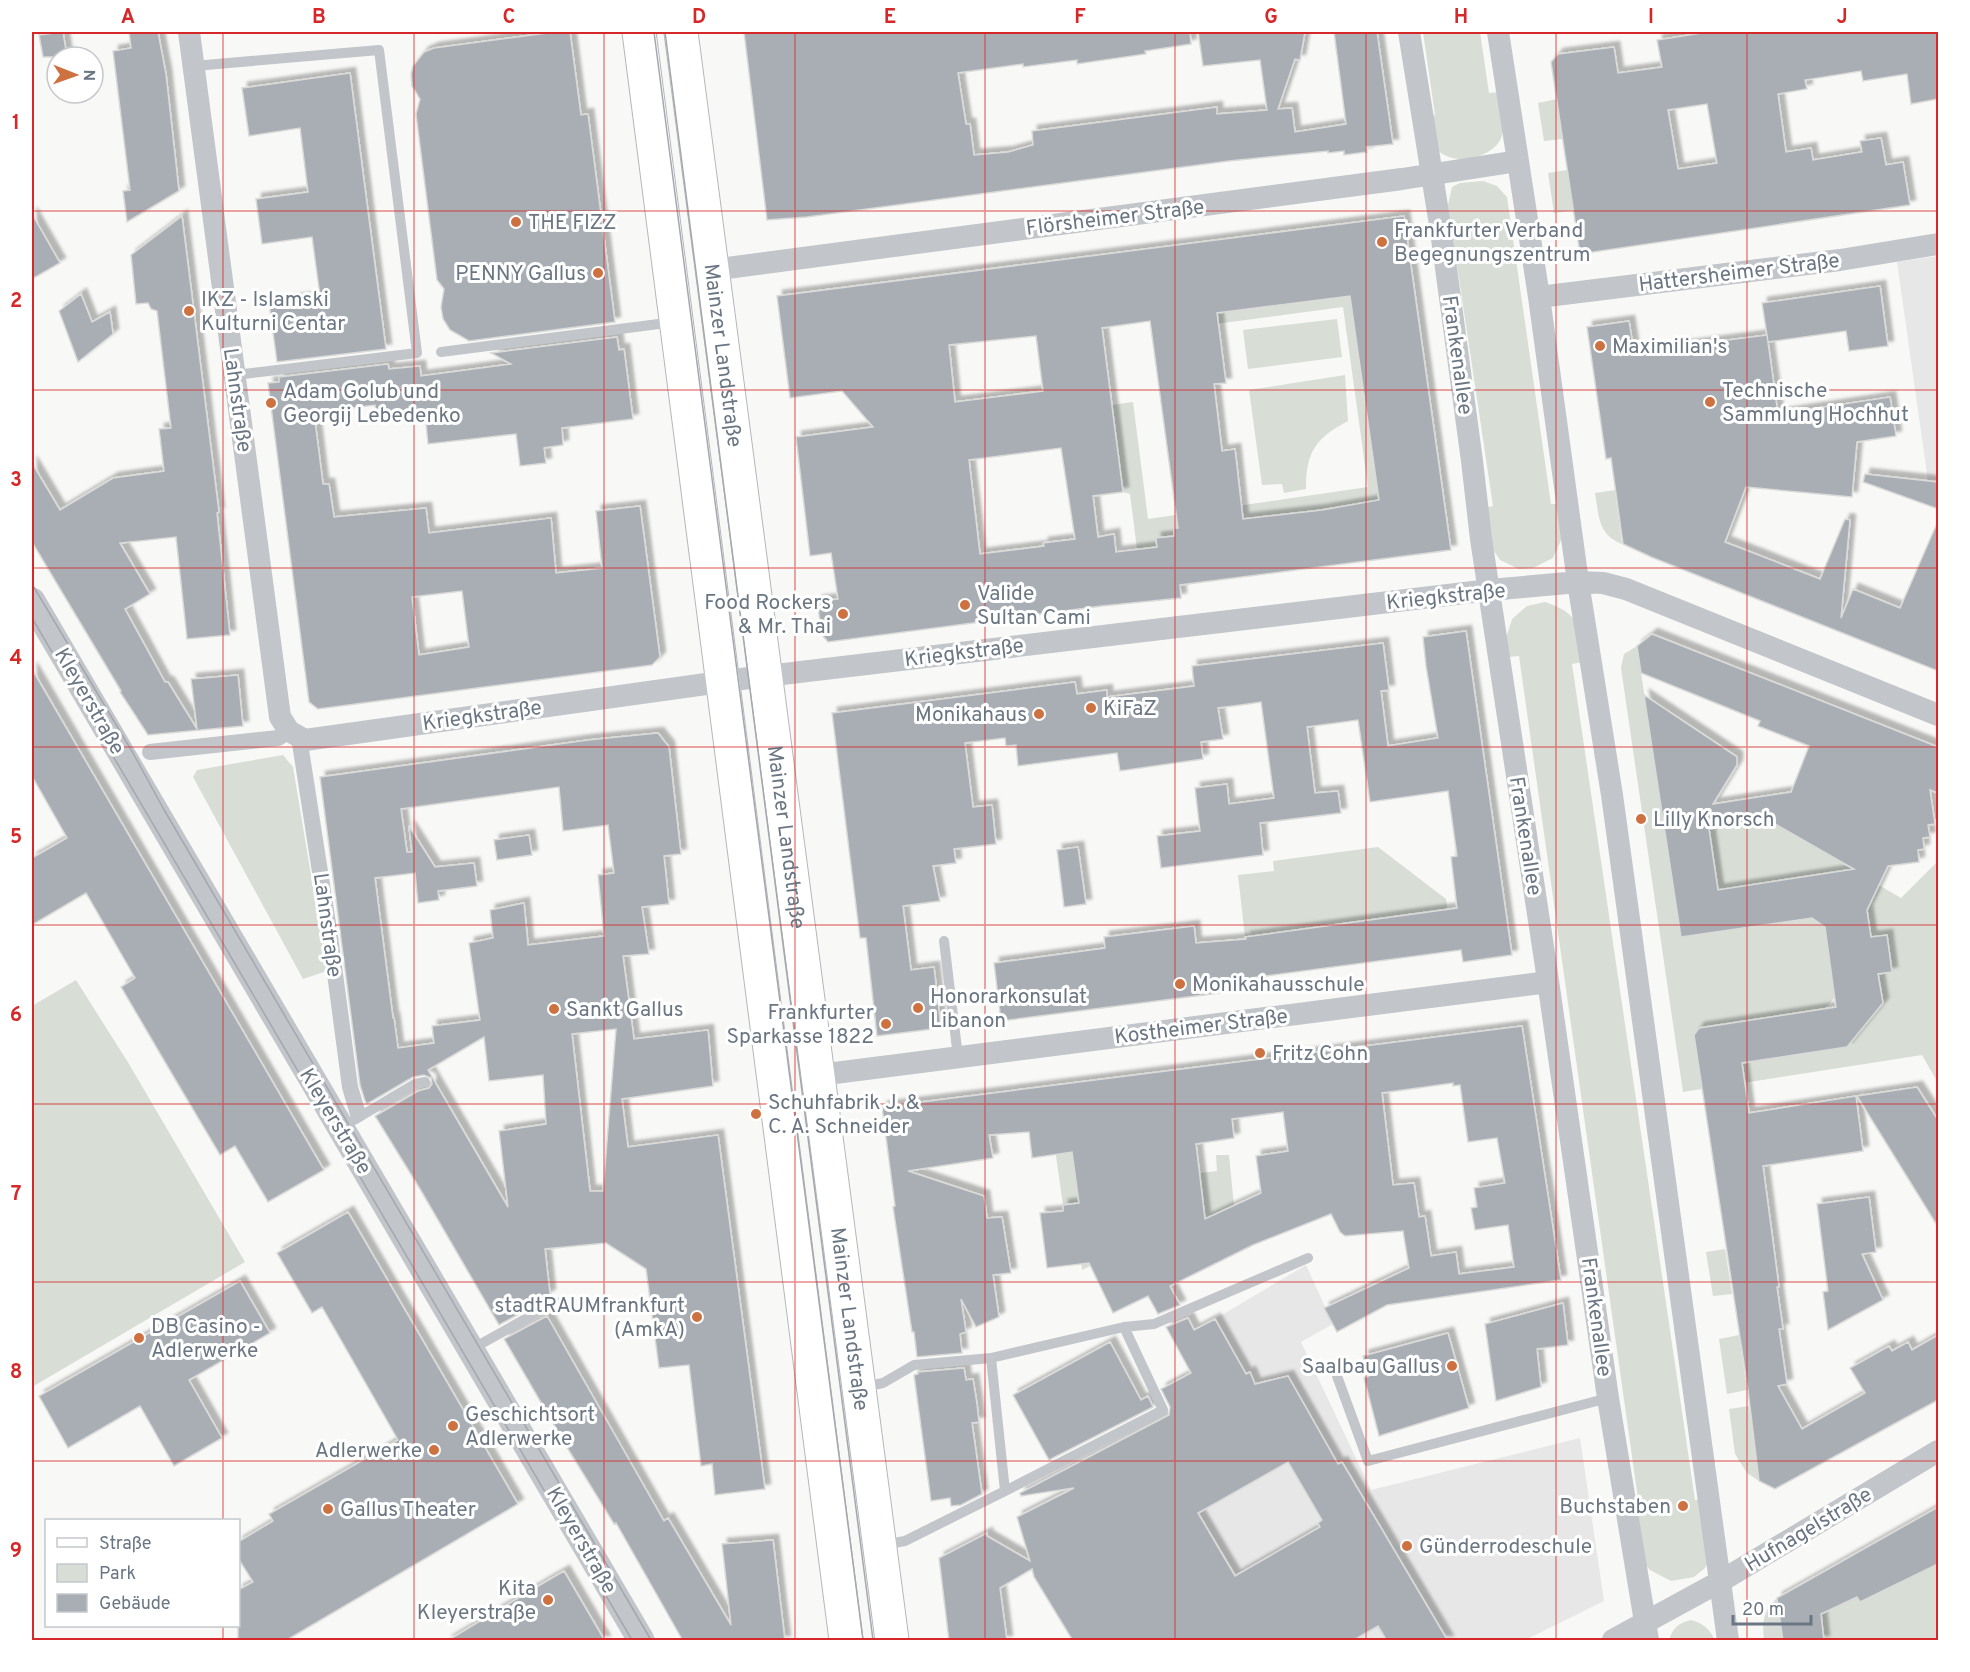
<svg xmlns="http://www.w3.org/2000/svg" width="1970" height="1672" font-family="Overpass,sans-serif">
<defs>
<filter id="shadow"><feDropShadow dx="5.5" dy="-5.5" stdDeviation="1.5" flood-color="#0004"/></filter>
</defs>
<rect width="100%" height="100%" fill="#f8f8f6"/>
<path fill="#e6e7e6" d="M1938,256V482L1928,481L1897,262Z
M1306,1265L1333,1324L1301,1342L1371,1490L1580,1438L1604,1601L1525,1640H1276L1147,1428L1245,1374L1215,1319Z"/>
<path fill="#d8ddd6" d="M1423,32H1480L1489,93L1499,92C1501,107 1508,128 1499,142C1486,161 1445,167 1433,144C1430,137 1430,125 1429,117L1435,115Z
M1557,99L1562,139L1544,141L1538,103Z
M1567,170L1574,210L1554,213L1548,173Z
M1483,181L1497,186L1507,197L1551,504H1560L1563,536L1553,558L1533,568L1519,569L1500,560L1490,545L1484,508L1493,506L1448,205L1452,187L1460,183Z
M1356,286L1364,325L1354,327L1374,469L1389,507L1375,501L1358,503L1359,511L1345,513L1341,506L1322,509L1323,517L1303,512L1174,528V536L1156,538L1157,547L1137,549L1130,494L1123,492L1112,405L1133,402L1148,519L1368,487L1343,307L1163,331C1152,328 1150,325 1148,314L1244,310L1343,297Z
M1337,319L1342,357L1248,369L1243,330Z
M1345,375L1348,421C1316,438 1306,451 1306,489L1284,493L1282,484L1262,485L1249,390Z
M1615,490L1622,544C1598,535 1599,516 1595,493Z
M1545,602C1583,615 1578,627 1583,662L1572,664L1695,1500L1705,1499L1713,1551L1705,1568L1694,1577L1671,1581L1650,1570L1638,1555L1632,1516L1640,1513L1519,656L1508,657L1506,638L1512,619L1527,606Z
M1637,646L1680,932L1687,936L1812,918L1829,930L1839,992L1825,1009L1699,1028L1694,1035L1702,1089L1683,1092L1621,668L1624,654Z
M283,755L293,767L327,971L303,979L193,777L197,770Z
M1769,820L1805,841L1814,820L1850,845L1843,864L1901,898L1936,863L1938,856V1083L1922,1055L1736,1084L1733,1064L1847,1047L1882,1003L1878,974L1892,971L1887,935L1871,937L1867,908L1822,875L1723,889V891L1715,892L1709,829Z
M1378,847L1446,899L1448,913L1245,937L1238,875L1274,871L1273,861Z
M76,980L129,1064L245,1262L32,1387V1006Z
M1080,1138L1142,1241L1082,1270L1080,1254L1082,1202L1063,1205L1054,1142Z
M1216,1155H1229L1234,1206L1153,1243L1203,1205L1200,1173L1217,1171Z
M1725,1249L1732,1294L1713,1296L1706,1252Z
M1739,1335L1747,1390L1727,1394L1719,1339Z
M1749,1406L1759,1481L1747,1473L1735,1454L1729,1409Z
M1938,1564V1640H1824L1821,1614L1857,1597L1861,1602Z
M1777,1598L1783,1640H1764C1762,1622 1763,1611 1777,1598Z
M1691,1620C1702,1623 1711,1629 1714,1640H1669C1673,1628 1678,1623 1691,1620Z"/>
<path fill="#a8aeb4" stroke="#dadad9" stroke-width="1.5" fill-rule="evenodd" filter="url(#shadow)" d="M63,32L67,57H43L39,35Z
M129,32H158L166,74L179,191L127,222L123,191L130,190L113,51L131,48Z
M555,32H570L581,115L588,114L615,322L469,341L450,330L443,319L441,307L444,289L437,280L416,114L420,99L412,86L411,74L413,66L424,52L434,48Z
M744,32H1190L1191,44L1145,51L1146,54L1077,64V60L1023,67V64L958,73L966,124H970L974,155L1008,152L1033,145L1032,131L1217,107V114L1267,110L1260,60L1203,66L1198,32H1305L1300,60L1295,59L1278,109L1292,108L1295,132L1346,124L1334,32H1377L1393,144L1366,147L1367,152L1344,155V151L1328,153V151L1229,161L807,217L767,220Z
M1708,32H1938V99L1911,104L1907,74L1863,81L1861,71L1805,80L1807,89L1778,94L1786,152L1811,148L1813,160L1862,152L1860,141L1881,138L1886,165L1903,162L1910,205L1580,254L1551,62L1558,54L1614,47L1618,73L1662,67L1657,40ZM1707,104L1717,163L1678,169L1668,110Z
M350,73L386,349L277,362L269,303L320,296L312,237L262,244L256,199L308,192L300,128L249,136L242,88Z
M32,214L60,263L32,279Z
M182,216L219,512L217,513L230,635L187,639L176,537L120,543L150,594L125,609L165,682H168L197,729L191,679L238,675L243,726L148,735L120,692L121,691L32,542V463L60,510L113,478L164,471L159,429L171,428L157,311L151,309L148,303L136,304L131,255Z
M1404,216L1451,550L1180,585L1181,598L1102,606L828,642L822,635L817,601L838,599L831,553L810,556L796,437L873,427L842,391L790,398L777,296ZM1350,296L1379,500L1322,510L1243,519L1235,449L1222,451L1214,384L1226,383L1217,313ZM1150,321L1178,528H1174V536L1156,538L1157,547L1116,552L1114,534L1098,537L1093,496L1123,492L1102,328ZM1036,336L1043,391L955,402L949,345ZM1061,448L1075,539L1043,543L1044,546L980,554L969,460Z
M1880,286L1888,346L1849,351L1846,331L1768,342L1762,303Z
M81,294L92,322L110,312L113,334L78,362L59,311Z
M1629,321L1634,352L1767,335L1778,414L1890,397L1896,436L1857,442L1852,497L1746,487L1725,542L1820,579L1845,519L1850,520L1841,618L1853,589L1900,608L1938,521V671L1651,557L1623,544L1611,458L1606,459L1587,327Z
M617,337L619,350L624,349L633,419L562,428L563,445L544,448L546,463L520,466L516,434L428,444L425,414L377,421L375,405L314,413L323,484H329L334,517L426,508L429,533L551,518L556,573L602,568L596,511L640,506L660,657L652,665L386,700L318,709L309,702L268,383L279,382V377L388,364L389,369L420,366L421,376L511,364L491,353ZM462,591L469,647L419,655L412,597Z
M1865,474L1938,482V509L1863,482Z
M1466,631L1512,955L1463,962L1461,950L1251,978V989L1001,1021L994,963L1105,948L1104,937L1194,926L1196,943L1246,939L1245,937L1457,908L1451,857L1457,856L1448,791L1370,802L1358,720L1307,727L1315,793L1338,791L1341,813L1260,823L1263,855L1161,868L1157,836L1200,831L1195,788L1227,784L1229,804L1274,798L1261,702L1241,705L1218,708L1223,739L1201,742L1203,759L1120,771L1117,753L1018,766L1016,745L1006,746L1005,738L965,743L973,807L992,805L996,844L954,849L956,863L933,866L940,901L903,906L911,970L934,967L941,1028L877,1036L866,938H860L832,713L1075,682L1077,694L1107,690V697L1194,686L1192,666L1383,643L1389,690L1381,691L1388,746L1438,738L1426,666L1423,637Z
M1652,634L1938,747V793L1930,790L1935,824L1928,825L1930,837L1923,838L1924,849L1918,850L1919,862L1888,866L1867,910L1871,937L1887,935L1892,972L1878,974L1883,1003L1847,1047L1742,1063L1749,1113L1856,1096L1863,1151L1763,1166L1779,1287H1777L1783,1329H1779L1787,1384L1778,1386L1802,1429L1865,1393L1850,1368L1889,1346L1892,1351L1908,1342L1912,1350L1938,1335V1400L1775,1489L1759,1481L1748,1390L1694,1035L1699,1028L1836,1007L1825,927L1812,918L1681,937L1644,695L1737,757V765L1713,804L1791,792L1809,746L1758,726L1760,721L1641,673L1637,646ZM1768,820L1854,869L1718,890L1709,829Z
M32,669L324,1170L268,1202L235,1146L220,1155L172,1074L121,987L135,978L86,893L32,925V858L67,838L32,776Z
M658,733L669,747L681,854L664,856L669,904L642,907L649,954L623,956L634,1039L708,1030L713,1086L622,1099L628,1147L718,1135L765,1489L715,1495L712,1464L701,1466L689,1365L659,1368L646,1269L606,1243L545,1249L550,1294L538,1301L539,1303L499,1325L420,1189L375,1116L418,1091L429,1088L432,1084L431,1078L424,1075L413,1077L367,1104L365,1101L360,1085L320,777L588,740ZM559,787L563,831L608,825L614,873L598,875L604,936L528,945L524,903L490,910L493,938L469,943L480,1020L432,1026L434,1043L398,1048L394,1018H393L375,878L415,873L418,903L439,900L438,891L477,886L474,863L435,867L409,826L412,852H407L401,809ZM616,1029L603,1191H590L572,1034ZM484,1037L489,1081L543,1075L546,1124L499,1131L508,1207L428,1070Z
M529,835L532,855L497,860L494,840Z
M1078,847L1086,904L1064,907L1057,850Z
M1522,1026L1561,1280L1387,1305L1337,1332L1324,1308L1409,1268L1403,1231L1345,1236L1340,1232L1331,1214L1253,1245L1170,1286L1180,1305L1158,1314L1148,1296L1113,1313L1089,1263L1047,1268L1040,1213L1063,1211V1205L1079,1203L1072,1152L1032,1158L1029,1132L989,1135L993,1158L908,1171L984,1196L987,1218L1002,1217L1011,1273L993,1275L999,1317L976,1327L961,1299L966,1332L960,1334L962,1353L917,1357L914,1332H912L893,1207L895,1206L882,1107ZM1453,1083V1086L1460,1085L1468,1142L1497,1138L1505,1183L1474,1188L1477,1207L1471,1208L1475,1230L1508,1225L1514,1267L1459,1274L1456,1252L1431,1256L1425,1216L1419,1217L1414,1183L1393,1185L1382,1093ZM1283,1112L1288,1151L1256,1156L1261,1193L1205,1219L1196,1144L1234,1138L1232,1119Z
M1917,1087L1938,1120V1227L1857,1096Z
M1869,1197L1876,1252L1862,1254L1883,1300L1828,1330L1823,1292L1828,1291L1817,1204Z
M348,1212L518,1504L285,1641H238V1590L253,1582L238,1558V1542L273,1521L269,1514L398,1440L322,1307L312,1313L277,1253Z
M240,1281L270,1333L189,1380L222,1438L174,1466L140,1406L68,1448L39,1396Z
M1563,1303L1568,1345L1537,1349L1541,1387L1496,1401L1485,1324Z
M547,1316L664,1521L668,1518L731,1625L722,1544L773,1540L785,1641H683L616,1523L614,1524L568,1449L504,1339Z
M1188,1318L1194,1330L1215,1319L1246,1374L1250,1372L1255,1384L1288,1376L1338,1464L1342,1462L1448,1641H1387L1378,1626L1352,1641H1073L1034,1577L1032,1569L1000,1588L1007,1641H949L939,1558L987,1533V1536L1030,1561L1017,1517L1074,1488L1021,1496L1020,1493L1169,1415L1170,1407L1161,1389L1191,1373L1166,1327ZM1288,1462L1322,1520L1318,1523L1320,1527L1235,1576L1198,1513Z
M1448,1333L1469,1408L1379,1436L1364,1378L1369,1376L1363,1356Z
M1110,1342L1141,1400L1148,1396L1153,1407L1049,1460L1013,1395Z
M964,1368L966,1380L973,1379L977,1404L979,1422L972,1423L982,1494L961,1505L951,1506L950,1498L931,1501L914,1375L918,1374V1372Z
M1938,1507V1564L1860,1602L1857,1597L1821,1614L1824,1641H1783L1777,1598Z
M564,1571L605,1641H447L540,1585Z"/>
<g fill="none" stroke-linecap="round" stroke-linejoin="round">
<defs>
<g id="primary">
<path d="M639,32L846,1640"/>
<path id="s1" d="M681,32L892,1640"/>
</g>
</defs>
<use href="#primary" stroke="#b4b7bb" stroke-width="35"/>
<path stroke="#c2c5c9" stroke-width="10" d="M194,66L379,50L417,353L235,375
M441,352L674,322
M944,941L958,1057
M354,1120L415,1084L425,1082
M1124,1327L1154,1324L1308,1258
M470,1350L556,1302
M991,1358L1124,1327L1163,1410L1005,1491
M1337,1376L1368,1461L1608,1398
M863,1387L883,1383L914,1365L991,1358L1005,1491L905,1541L883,1545"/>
<path stroke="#c2c5c9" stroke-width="16" d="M299,737L330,936L350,1087L358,1114
M150,752L278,738L289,731"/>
<path stroke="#c2c5c9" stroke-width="22" d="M189,32L280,717L289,731L305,740L749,678L1490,590L1578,582L1603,583L1626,589L1938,715
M1409,32L1441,231L1472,461L1481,539L1545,960L1608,1398L1648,1640
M1498,32L1539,297L1578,582L1612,795L1728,1640
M712,270L1402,179L1518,161
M1539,297L1840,260L1938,244
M819,1075L1548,982
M1613,1640L1721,1581L1938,1451"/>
<path stroke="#c2c5c9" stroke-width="27" d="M32,601L641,1640"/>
<use href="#primary" stroke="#fff" stroke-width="33"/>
<path stroke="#a4a8ae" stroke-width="1.5" d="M654,32L863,1640
M665,32L873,1640
M32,584L133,753L163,808L651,1640
M32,618L632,1640"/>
</g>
<path fill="none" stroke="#d62828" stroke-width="1.5" stroke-opacity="0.55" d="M223,32V1520M414,32V1640M604,32V1640M795,32V1640M985,32V1640M1175,32V1640M1366,32V1640M1556,32V1640M1747,32V1640M32,211H1938M32,390H1938M32,568H1938M32,747H1938M32,925H1938M32,1104H1938M32,1282H1938M32,1461H1938M223,1626V1640"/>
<g fill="#ce7140" stroke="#fff" stroke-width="2">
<circle cx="516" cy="222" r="6"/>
<circle cx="1382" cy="242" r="6"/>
<circle cx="598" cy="273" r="6"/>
<circle cx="189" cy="311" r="6"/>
<circle cx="1600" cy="346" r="6"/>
<circle cx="1710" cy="402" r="6"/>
<circle cx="271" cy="403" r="6"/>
<circle cx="965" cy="605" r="6"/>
<circle cx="843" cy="614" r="6"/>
<circle cx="1091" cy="708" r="6"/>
<circle cx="1039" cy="714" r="6"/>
<circle cx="1641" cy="819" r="6"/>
<circle cx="1180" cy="984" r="6"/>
<circle cx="918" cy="1008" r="6"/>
<circle cx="554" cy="1009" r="6"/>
<circle cx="886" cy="1024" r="6"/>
<circle cx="1260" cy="1053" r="6"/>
<circle cx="756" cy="1114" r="6"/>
<circle cx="697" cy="1317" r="6"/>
<circle cx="139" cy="1338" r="6"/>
<circle cx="1452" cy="1366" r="6"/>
<circle cx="453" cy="1426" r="6"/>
<circle cx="434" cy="1450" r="6"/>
<circle cx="1683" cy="1506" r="6"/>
<circle cx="328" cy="1509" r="6"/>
<circle cx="1407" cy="1546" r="6"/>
<circle cx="548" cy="1600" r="6"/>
</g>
<g text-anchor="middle" stroke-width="6" stroke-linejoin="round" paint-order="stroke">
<g font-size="21" fill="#6b7683" stroke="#fff">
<text transform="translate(1115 217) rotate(-7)" y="7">Flörsheimer Straße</text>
<text transform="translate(1739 272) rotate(-7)" y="7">Hattersheimer Straße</text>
<text dy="7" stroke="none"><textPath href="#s1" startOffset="326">Mainzer Landstraße</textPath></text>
<text transform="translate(1458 355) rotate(82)" y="7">Frankenallee</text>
<text transform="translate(238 400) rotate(82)" y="7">Lahnstraße</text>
<text transform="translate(1446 596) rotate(-6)" y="7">Kriegkstraße</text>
<text transform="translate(964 652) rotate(-7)" y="7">Kriegkstraße</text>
<text transform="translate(90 701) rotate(60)" y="7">Kleyerstraße</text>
<text transform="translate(482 715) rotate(-8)" y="7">Kriegkstraße</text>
<text dy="7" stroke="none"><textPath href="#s1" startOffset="812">Mainzer Landstraße</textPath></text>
<text transform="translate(1526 836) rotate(81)" y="7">Frankenallee</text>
<text transform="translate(328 925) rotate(82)" y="7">Lahnstraße</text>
<text transform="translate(1201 1026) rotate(-7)" y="7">Kostheimer Straße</text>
<text transform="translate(336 1121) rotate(59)" y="7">Kleyerstraße</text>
<text transform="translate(1597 1317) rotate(82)" y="7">Frankenallee</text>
<text dy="7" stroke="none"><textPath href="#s1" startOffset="1298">Mainzer Landstraße</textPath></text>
<text transform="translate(1808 1529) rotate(-31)" y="7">Hufnagelstraße</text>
<text transform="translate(582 1540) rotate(60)" y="7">Kleyerstraße</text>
</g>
<g font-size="21" fill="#6b7683" stroke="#fff" text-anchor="start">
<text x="528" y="229">THE FIZZ</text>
<text x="1394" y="237">Frankfurter Verband<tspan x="1394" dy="24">Begegnungszentrum</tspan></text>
<text x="586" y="280" text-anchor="end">PENNY Gallus</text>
<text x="201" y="306">IKZ - Islamski<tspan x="201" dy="24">Kulturni Centar</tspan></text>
<text x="1612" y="353">Maximilian's</text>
<text x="1722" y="397">Technische<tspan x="1722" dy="24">Sammlung Hochhut</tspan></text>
<text x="283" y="398">Adam Golub und<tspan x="283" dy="24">Georgij Lebedenko</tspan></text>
<text x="977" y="600">Valide<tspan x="977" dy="24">Sultan Cami</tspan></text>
<text x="831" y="609" text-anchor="end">Food Rockers<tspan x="831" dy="24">&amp; Mr. Thai</tspan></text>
<text x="1103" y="715">KiFaZ</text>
<text x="1027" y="721" text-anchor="end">Monikahaus</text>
<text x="1653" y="826">Lilly Knorsch</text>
<text x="1192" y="991">Monikahausschule</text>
<text x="930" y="1003">Honorarkonsulat<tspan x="930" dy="24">Libanon</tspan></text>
<text x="566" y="1016">Sankt Gallus</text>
<text x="874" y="1019" text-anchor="end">Frankfurter<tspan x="874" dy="24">Sparkasse 1822</tspan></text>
<text x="1272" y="1060">Fritz Cohn</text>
<text x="768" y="1109">Schuhfabrik J. &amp;<tspan x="768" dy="24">C. A. Schneider</tspan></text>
<text x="685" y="1312" text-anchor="end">stadtRAUMfrankfurt<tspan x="685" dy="24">(AmkA)</tspan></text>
<text x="151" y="1333">DB Casino -<tspan x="151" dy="24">Adlerwerke</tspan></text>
<text x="1440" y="1373" text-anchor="end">Saalbau Gallus</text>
<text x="465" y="1421">Geschichtsort<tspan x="465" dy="24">Adlerwerke</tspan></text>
<text x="422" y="1457" text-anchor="end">Adlerwerke</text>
<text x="1671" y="1513" text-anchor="end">Buchstaben</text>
<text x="340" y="1516">Gallus Theater</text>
<text x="1419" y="1553">Günderrodeschule</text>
<text x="536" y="1595" text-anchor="end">Kita<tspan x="536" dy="24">Kleyerstraße</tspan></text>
</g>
</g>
<rect width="1970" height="1672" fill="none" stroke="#ffffff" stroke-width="66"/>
<rect x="45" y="1519" width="195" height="108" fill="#ffffff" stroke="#c4c8cd" stroke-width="1.5"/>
<rect x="57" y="1538" width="30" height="9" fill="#ffffff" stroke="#c4c8cd" stroke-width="1.5"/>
<text x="99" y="1549" font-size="18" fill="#6b7683">Straße</text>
<rect x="57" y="1564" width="30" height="18" fill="#d8ddd6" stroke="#c4c8cd" stroke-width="1.5"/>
<text x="99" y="1579" font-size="18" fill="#6b7683">Park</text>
<rect x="57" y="1594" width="30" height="18" fill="#a8aeb4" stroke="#c4c8cd" stroke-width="1.5"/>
<text x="99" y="1609" font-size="18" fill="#6b7683">Gebäude</text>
<g transform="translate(75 75) rotate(91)"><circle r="28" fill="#ffffff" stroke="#c4c8cd" stroke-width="1.5"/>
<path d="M0-4.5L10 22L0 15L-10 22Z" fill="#ce7140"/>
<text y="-9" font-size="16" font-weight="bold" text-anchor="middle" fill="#6b7683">N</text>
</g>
<path d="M1733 1615v9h78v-9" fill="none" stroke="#6b7683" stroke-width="3"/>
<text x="1742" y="1615" font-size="18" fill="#6b7683" stroke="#ffffff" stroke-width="4.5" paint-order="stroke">20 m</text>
<rect x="33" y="33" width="1904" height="1606" fill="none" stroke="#d62828" stroke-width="2"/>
<g font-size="20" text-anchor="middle" font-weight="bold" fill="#d62828">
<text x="128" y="23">A</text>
<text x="319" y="23">B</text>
<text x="509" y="23">C</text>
<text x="699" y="23">D</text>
<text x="890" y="23">E</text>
<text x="1080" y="23">F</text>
<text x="1271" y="23">G</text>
<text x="1461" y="23">H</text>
<text x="1651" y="23">I</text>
<text x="1842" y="23">J</text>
<text x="16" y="129">1</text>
<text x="16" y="307">2</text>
<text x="16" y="486">3</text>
<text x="16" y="664">4</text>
<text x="16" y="843">5</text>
<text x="16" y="1021">6</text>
<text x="16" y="1200">7</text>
<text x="16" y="1378">8</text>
<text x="16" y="1557">9</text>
</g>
</svg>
